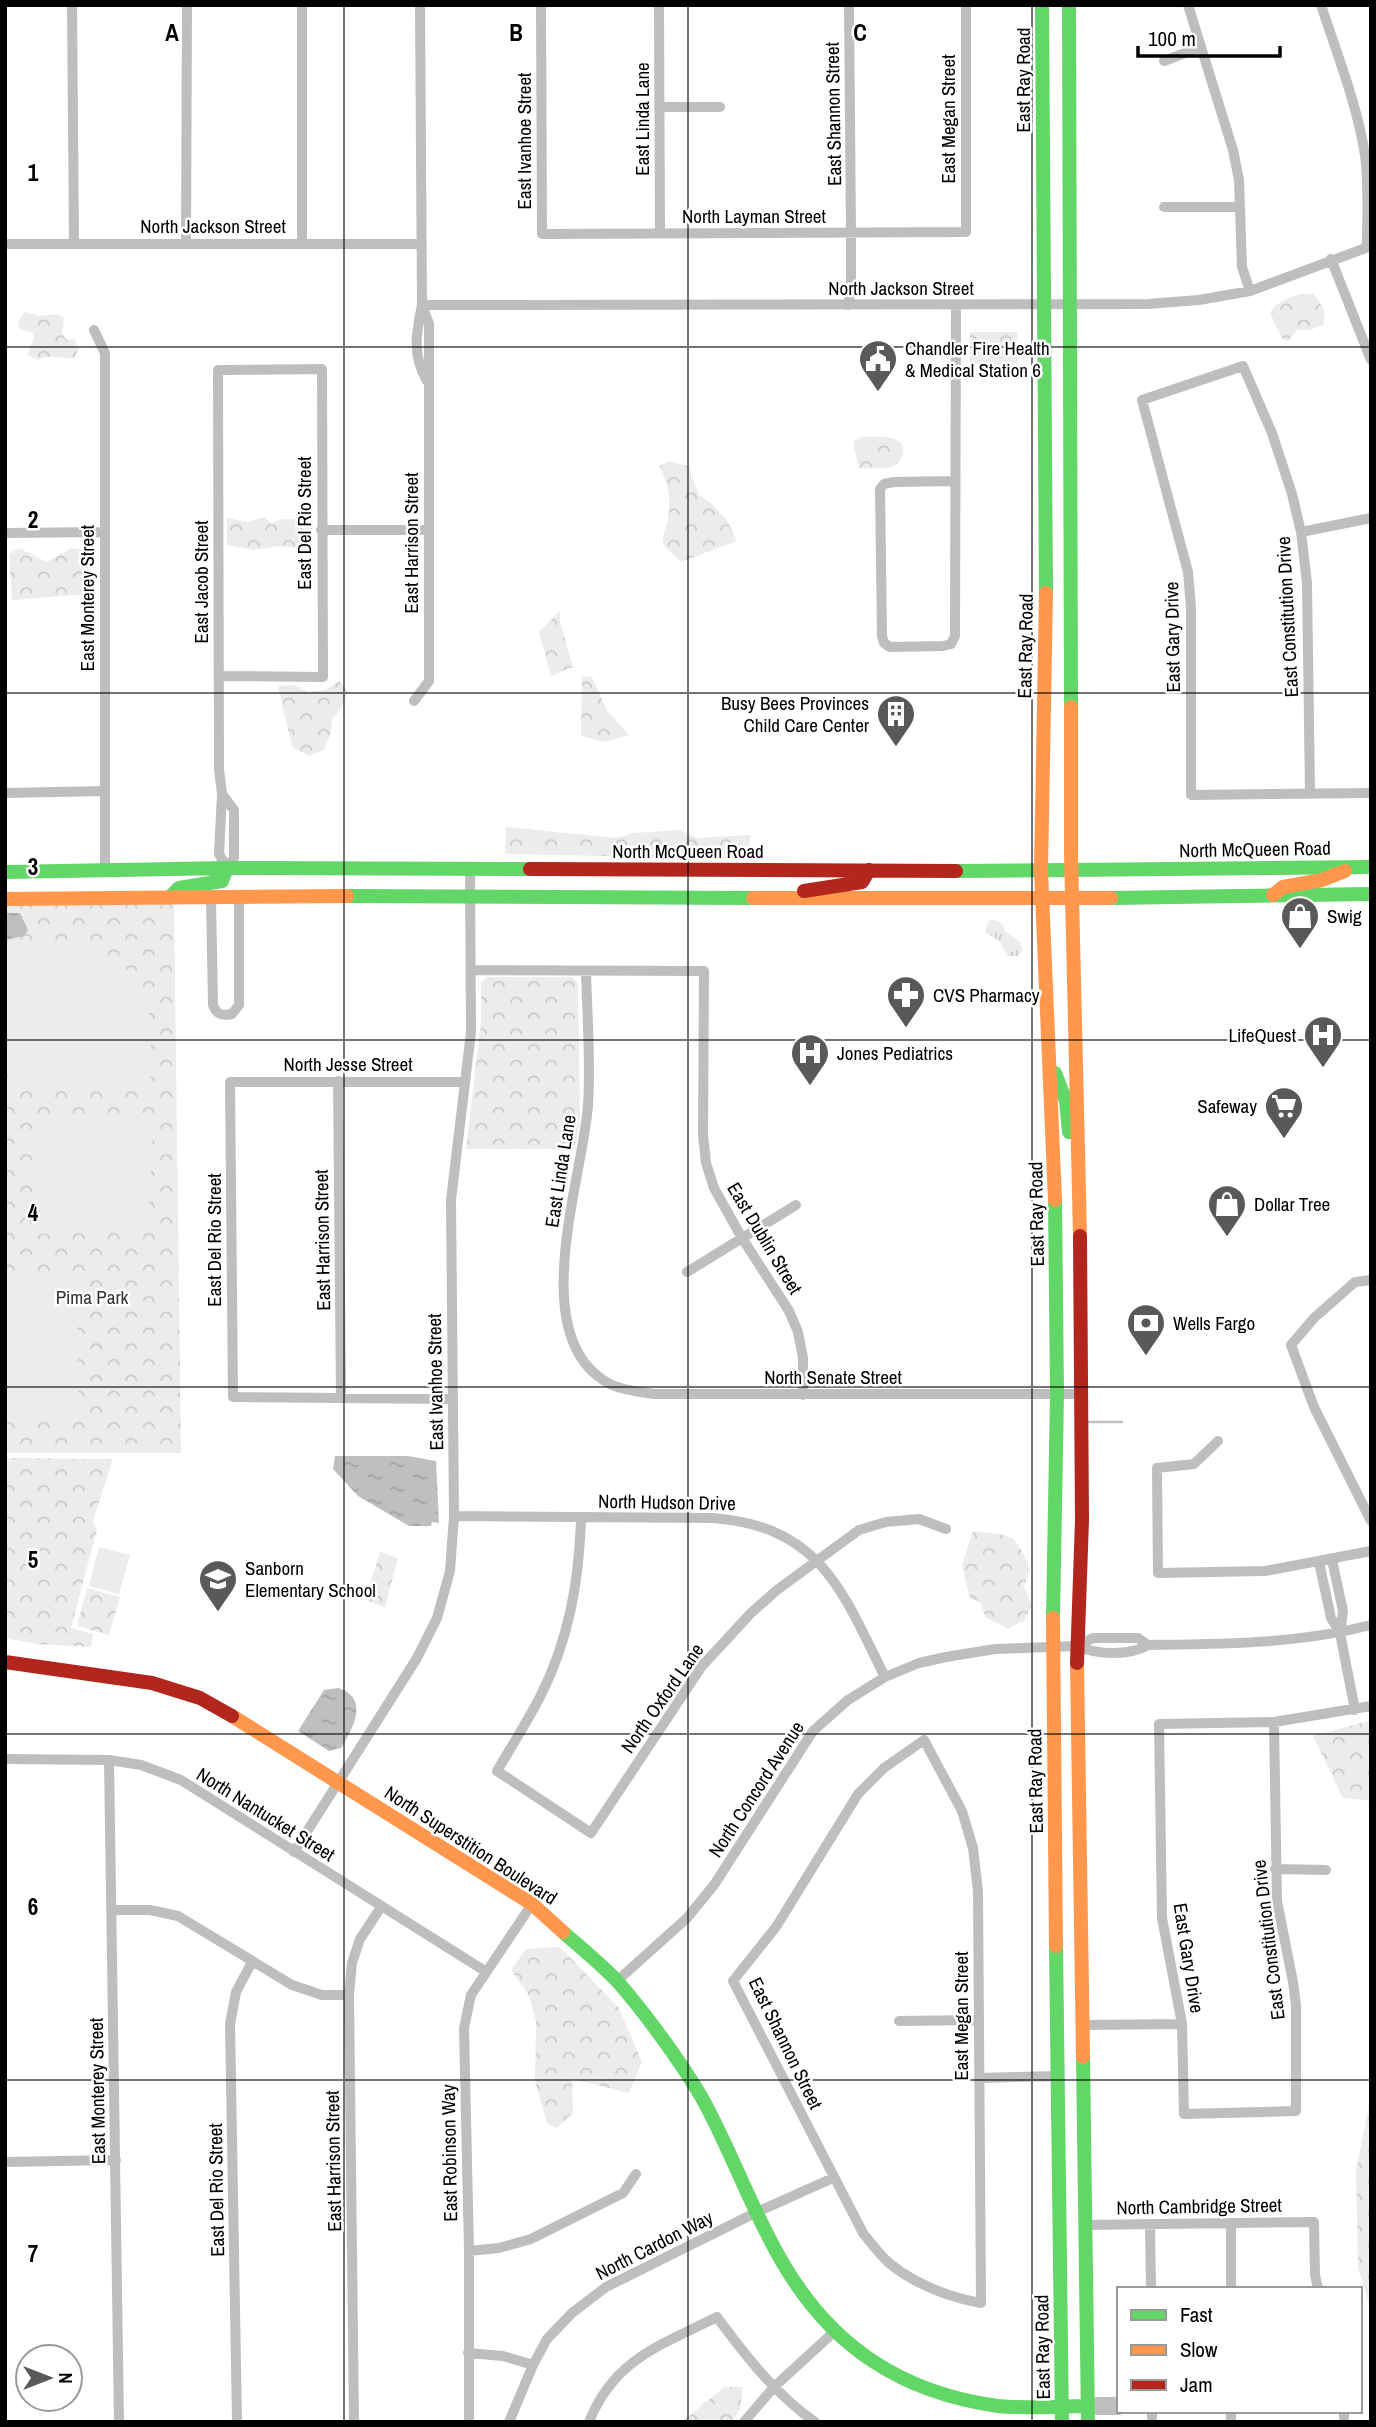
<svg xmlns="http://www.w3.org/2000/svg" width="1376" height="2427" font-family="'Archivo Narrow',sans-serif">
<defs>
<pattern id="grass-tufts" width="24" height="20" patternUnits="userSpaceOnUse" patternTransform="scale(1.75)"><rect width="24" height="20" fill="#ececec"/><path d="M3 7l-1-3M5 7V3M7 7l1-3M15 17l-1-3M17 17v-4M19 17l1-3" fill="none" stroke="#c9c9c9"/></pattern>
<pattern id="park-crowns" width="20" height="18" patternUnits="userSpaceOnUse" patternTransform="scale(1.75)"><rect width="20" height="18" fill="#ececec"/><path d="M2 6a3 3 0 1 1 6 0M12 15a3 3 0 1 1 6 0" fill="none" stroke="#c9c9c9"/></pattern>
<pattern id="water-ripples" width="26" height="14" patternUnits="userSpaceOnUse" patternTransform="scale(1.75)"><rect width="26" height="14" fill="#bfbfbf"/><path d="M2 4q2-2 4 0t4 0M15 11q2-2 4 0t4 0" fill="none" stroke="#a2a2a2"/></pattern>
</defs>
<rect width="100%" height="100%" fill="#fff"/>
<path fill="url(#grass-tufts)" d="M993,919L1001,923L1007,933L1020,942L1023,950L1018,956H1008L999,941L985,932L988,922Z"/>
<path fill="url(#park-crowns)" d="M1300,294H1313C1321,303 1328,313 1323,325L1310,330H1297L1288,341L1283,340L1270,313C1275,302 1289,298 1300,294Z
M24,312L41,316L58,314L64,318L62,334L67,340L75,339L79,349L74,358L46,357L37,360L27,355L34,338L32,332L21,330L18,323Z
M970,332H1017V364H970Z
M862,437C876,437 910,433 902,456C900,461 897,465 891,467C881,469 868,468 858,468C858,457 853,450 854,441Z
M669,461L688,466L699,495L713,505L727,520L737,541L680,562C676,553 664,551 663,541C662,534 667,527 668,520C671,499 669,484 659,466Z
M264,517L271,523L283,519L312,520L313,550L280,546L253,550L227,545V518L248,522Z
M19,548L47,562L72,548L83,550L86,594L12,600L9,554Z
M560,611V622L573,667L551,676L539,632Z
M582,676L592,677L607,711L629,735L604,742L581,736Z
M339,681L348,691L341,708L332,720L331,732L324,750L309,756L292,747L278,686L295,685L308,692L326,690Z
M506,827L617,838L633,833L680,830L697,838L750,835L749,859L505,854Z
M174,902L181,1453H5V905Z
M487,977H571L578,983L580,1119L575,1149H466L481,1022V982Z
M5,1458L113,1459L93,1521L97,1530L71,1628L93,1634L91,1647L37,1644L5,1638Z
M973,1531C1013,1536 1015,1531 1030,1570L1024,1587L1032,1606L1024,1621L1008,1628L986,1618L980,1602L970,1599L962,1565Z
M380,1552L398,1558L385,1607L365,1600Z
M87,1588L120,1597L109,1635L77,1626Z
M1371,1720V1801L1343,1798L1313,1736Z
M560,1947L619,2008L642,2062L629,2093L572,2079L573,2113L557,2128L547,2123L535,2081L536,2021L529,1996L511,1970L526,1949Z
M1371,2093V2310L1358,2268L1356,2172Z
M724,2387H743L740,2410L731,2422H682Z"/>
<path fill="#ececec" d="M6,946C50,946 96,937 129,972C138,980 145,993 148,1005C153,1030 150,1060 151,1086L20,1089L12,1084L7,1074Z
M154,1113L148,1231L33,1234V1133L39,1121L52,1114Z
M5,1279H77L78,1422H5Z
M99,1547L130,1555L119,1594L89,1586Z"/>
<path fill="url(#water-ripples)" d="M5,913H20L28,930L24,936L5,940Z
M335,1456H408L436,1461L439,1523L432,1522L431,1526H409L358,1496L333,1469Z
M338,1688C370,1698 353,1728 341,1748L329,1751L298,1731L324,1690Z"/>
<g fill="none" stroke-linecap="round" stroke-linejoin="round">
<path stroke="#bfbfbf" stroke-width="2.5" d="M1087,1422H1122"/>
<path stroke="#bebebe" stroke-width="10" d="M72,5L74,243
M302,5V244
M420,5L422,305C416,334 412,355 427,381
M541,5L542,234L966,232V5
M659,5L660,233
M1188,5L1233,150L1239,180L1242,267L1250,291
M1321,5C1337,54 1357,104 1365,155C1369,185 1367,216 1367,246
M1164,61L1201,47
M660,107H720
M1164,207H1240
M5,244H421
M186,244L187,5
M1331,259L1371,360
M422,305L1148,304L1199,300L1250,291L1371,246
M848,305L851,290V234L849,5
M94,330L105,353V869
M955,481L894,482L884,484L880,489L882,636L884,643L890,647L943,646L951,644L955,636L956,305
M321,530H429
M1301,532L1371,518
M5,533L105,532
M219,676L323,677L322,369L218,370L219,769L222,794L219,854L227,868L234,858V810L222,794
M414,701L429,681V324L422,305
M5,793L105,791
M1310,793L1307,583L1301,532L1292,494L1272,433L1243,366L1142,400L1188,572L1191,608V795L1371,793
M211,897L213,1005C217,1015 222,1016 232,1014L239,1005V897
M471,970L704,971L703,1135L706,1163L714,1188L742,1238L789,1311L798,1332L803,1358V1395
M586,971C587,1015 591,1061 588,1105C583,1179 523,1342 612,1385C626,1391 640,1392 654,1394H1081
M338,1081L341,1398
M687,1272L796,1205
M1371,1280L1355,1282L1314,1318L1291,1345L1314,1407L1371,1521
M452,1399L233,1397L230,1082H465
M1218,1441L1194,1464L1157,1468L1158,1573L1265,1571L1371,1551
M454,1516L712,1518C821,1526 842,1591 885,1677
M581,1519C579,1581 569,1640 540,1697C527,1722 511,1747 497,1771L591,1833L702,1666L751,1613L777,1590L859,1530L886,1522L919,1519L946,1529
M1332,1560L1343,1611L1340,1633L1355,1710
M1319,1562L1331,1618L1340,1633
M1077,1646L1093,1638H1138L1148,1645
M1274,1722L1277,1901L1293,1982L1296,2006V2111L1184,2114L1182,2024L1162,1918L1159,1724L1274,1722L1371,1706
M924,1740L962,1811L973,1848L978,1891L981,2303C948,2297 915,2284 889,2263C879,2254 871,2243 863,2233L733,1981L776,1927L858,1794L884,1768Z
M5,1759L109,1760L141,1765L181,1780L485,1971
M109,1760L119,2422
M294,1852L417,1658L437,1618L450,1571L454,1516L451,1200L471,1032L470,869
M1275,1869L1326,1870
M113,1910H150L178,1916L292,1985L322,1995H349
M617,1981L687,1918L714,1885L813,1731L848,1700L885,1677L919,1663L946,1657L995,1649L1077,1646C1097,1655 1130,1656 1148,1645C1224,1644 1298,1644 1371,1625
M899,2021L979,2020
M1082,2025L1182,2024
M979,2078L1058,2076
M5,2162L116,2160
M1150,2224L1151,2289
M1231,2224V2289
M1085,2225L1314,2222L1315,2275L1318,2289
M469,2251L499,2248L531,2239L623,2193L636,2174
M468,2353L503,2356L533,2365
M1088,2406L1097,2410H1119
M1088,2406L1097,2402H1119
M1152,2411V2422
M1231,2411V2422
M237,2422L230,2024L236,1992L252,1962
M354,2422L349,1995L352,1963L360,1939L381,1907
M469,2422V2251L464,2028L471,1995L532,1904
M509,2422L533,2365L547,2339L572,2313L606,2287L757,2212L833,2178
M589,2422C614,2359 661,2345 717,2317C745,2355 775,2394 815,2422
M744,2422L774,2387L835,2331
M1344,2422V2411"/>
<path stroke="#63d668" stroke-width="14" d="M1042,5L1046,593
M1069,5L1071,707
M956,871L1371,867
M5,872L227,868L530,869
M171,896L179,888L222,881L227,868
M347,896L753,898
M1111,898L1371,894
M1055,1073L1066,1101L1069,1132
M1053,1618L1057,1394L1055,1200
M563,1932C581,1948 601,1964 618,1982C645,2013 681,2062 702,2098C732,2152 752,2212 784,2265C833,2348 903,2393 998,2406C1027,2409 1059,2406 1088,2406
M1056,1946L1062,2422
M1083,2057L1088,2422"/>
<path stroke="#ff974d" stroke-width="14" d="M1046,593L1041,871L1055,1200
M1071,707V853L1080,1236
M1273,895L1283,887L1322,880L1345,871
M753,898H1111
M5,899L347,896
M1053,1618L1056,1946
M1077,1663L1083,2057
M232,1716L532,1904L563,1932"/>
<path stroke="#b3261e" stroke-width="14" d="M530,869L956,871
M804,891L862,882L869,870
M5,1662L152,1683L200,1698L232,1716
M1077,1663L1082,1520L1080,1236"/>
</g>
<path fill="none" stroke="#000" stroke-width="2" stroke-opacity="0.55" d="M344,5V2422M688,5V2422M1032,5V2422M5,347H1371M5,693H1371M5,1040H1371M5,1387H1371M5,1734H1371M5,2080H1371"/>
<defs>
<symbol id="civic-pin" viewBox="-11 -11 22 30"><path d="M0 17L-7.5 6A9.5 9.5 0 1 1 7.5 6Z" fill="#595959" stroke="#fff"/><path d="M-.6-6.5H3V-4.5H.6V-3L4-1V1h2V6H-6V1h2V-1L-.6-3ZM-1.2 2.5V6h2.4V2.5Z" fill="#fff"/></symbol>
<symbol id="building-pin" viewBox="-11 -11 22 30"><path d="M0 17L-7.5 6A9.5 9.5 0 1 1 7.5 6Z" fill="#595959" stroke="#fff"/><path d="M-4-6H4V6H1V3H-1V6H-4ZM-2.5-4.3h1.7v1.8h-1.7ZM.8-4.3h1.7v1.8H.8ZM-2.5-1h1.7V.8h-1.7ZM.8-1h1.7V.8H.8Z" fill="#fff"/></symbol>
<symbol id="shop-pin" viewBox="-11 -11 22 30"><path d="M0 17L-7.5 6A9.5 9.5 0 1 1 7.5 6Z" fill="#595959" stroke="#fff"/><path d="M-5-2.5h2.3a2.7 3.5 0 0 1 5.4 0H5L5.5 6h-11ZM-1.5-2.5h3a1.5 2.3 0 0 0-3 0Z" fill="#fff"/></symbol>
<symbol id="pharmacy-pin" viewBox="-11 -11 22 30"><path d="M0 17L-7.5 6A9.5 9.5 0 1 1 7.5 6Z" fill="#595959" stroke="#fff"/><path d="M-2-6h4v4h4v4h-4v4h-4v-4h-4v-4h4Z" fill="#fff"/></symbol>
<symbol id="hospital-pin" viewBox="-11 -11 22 30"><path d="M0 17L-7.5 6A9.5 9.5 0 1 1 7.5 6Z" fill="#595959" stroke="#fff"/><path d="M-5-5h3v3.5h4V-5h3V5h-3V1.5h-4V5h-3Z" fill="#fff"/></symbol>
<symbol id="supermarket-pin" viewBox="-11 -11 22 30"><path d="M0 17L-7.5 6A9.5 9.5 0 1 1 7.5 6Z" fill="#595959" stroke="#fff"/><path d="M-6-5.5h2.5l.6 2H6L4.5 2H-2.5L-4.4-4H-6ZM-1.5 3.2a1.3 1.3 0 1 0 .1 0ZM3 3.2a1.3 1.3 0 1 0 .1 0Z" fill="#fff"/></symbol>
<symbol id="bank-pin" viewBox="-11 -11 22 30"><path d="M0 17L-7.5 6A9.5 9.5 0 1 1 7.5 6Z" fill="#595959" stroke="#fff"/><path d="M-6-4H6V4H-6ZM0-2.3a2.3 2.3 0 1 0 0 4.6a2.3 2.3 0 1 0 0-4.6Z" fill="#fff"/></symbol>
<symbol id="school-pin" viewBox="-11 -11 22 30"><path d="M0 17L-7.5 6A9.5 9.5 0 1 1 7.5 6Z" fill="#595959" stroke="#fff"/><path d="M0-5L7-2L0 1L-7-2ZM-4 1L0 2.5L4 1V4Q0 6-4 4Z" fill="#fff"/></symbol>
</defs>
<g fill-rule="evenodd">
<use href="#civic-pin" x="856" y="337" width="44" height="60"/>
<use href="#building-pin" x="874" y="692" width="44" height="60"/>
<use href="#shop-pin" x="1278" y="894" width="44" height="60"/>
<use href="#pharmacy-pin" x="884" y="973" width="44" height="60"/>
<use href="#hospital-pin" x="1301" y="1013" width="44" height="60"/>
<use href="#hospital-pin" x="788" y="1031" width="44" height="60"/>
<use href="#supermarket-pin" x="1262" y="1084" width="44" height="60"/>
<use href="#shop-pin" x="1205" y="1182" width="44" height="60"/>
<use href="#bank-pin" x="1124" y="1301" width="44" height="60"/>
<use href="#school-pin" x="196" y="1557" width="44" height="60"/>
</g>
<g text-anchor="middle" stroke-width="5" stroke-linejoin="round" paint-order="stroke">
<g font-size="19" fill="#000" stroke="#fff">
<text transform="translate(1023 80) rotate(-90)" y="7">East Ray Road</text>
<text transform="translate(833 114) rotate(-91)" y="7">East Shannon Street</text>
<text transform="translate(642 119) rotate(-90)" y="7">East Linda Lane</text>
<text transform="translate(948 119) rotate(-90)" y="7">East Megan Street</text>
<text transform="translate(524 141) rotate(-90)" y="7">East Ivanhoe Street</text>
<text x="754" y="223">North Layman Street</text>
<text x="213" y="233">North Jackson Street</text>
<text x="901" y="295">North Jackson Street</text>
<text transform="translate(304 523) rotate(-90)" y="7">East Del Rio Street</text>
<text transform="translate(411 543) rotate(-90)" y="7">East Harrison Street</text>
<text transform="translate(201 582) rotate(-90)" y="7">East Jacob Street</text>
<text transform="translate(87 598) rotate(-90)" y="7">East Monterey Street</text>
<text transform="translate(1287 617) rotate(-93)" y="7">East Constitution Drive</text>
<text transform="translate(1172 637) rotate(-91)" y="7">East Gary Drive</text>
<text transform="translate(1025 646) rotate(-89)" y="7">East Ray Road</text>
<text transform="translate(1255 849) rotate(-1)" y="7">North McQueen Road</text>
<text x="688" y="858">North McQueen Road</text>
<text x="348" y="1071">North Jesse Street</text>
<text transform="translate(560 1171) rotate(-81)" y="7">East Linda Lane</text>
<text transform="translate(1036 1214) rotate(-91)" y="7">East Ray Road</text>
<text transform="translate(765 1238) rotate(59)" y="7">East Dublin Street</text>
<text transform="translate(214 1240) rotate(-90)" y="7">East Del Rio Street</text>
<text transform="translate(322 1240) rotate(-91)" y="7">East Harrison Street</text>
<text x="833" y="1384">North Senate Street</text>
<text transform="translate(435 1382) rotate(-91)" y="7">East Ivanhoe Street</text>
<text transform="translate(667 1502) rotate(1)" y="7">North Hudson Drive</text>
<text transform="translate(662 1698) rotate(-55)" y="7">North Oxford Lane</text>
<text transform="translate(1035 1781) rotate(-91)" y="7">East Ray Road</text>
<text transform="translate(756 1789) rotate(-57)" y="7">North Concord Avenue</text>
<text transform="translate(266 1814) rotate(32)" y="7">North Nantucket Street</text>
<text transform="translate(471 1845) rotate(33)" y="7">North Superstition Boulevard</text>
<text transform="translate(1268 1940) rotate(-97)" y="7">East Constitution Drive</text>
<text transform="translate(1189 1958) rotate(81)" y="7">East Gary Drive</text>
<text transform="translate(961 2016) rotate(-90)" y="7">East Megan Street</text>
<text transform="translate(786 2043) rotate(64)" y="7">East Shannon Street</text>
<text transform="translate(97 2091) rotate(-91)" y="7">East Monterey Street</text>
<text transform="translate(449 2153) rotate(-91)" y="7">East Robinson Way</text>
<text transform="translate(333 2161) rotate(-91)" y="7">East Harrison Street</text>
<text transform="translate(216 2190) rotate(-91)" y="7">East Del Rio Street</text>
<text transform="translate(1199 2206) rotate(-1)" y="7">North Cambridge Street</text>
<text transform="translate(654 2245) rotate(-27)" y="7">North Cardon Way</text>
<text transform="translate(1042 2347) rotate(-91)" y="7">East Ray Road</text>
</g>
<g font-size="19" fill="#000" stroke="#fff" text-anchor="start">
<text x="905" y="355">Chandler Fire Health<tspan x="905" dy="22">&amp; Medical Station 6</tspan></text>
<text x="869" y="710" text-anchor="end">Busy Bees Provinces<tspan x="869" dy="22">Child Care Center</tspan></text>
<text x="1327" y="923">Swig</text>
<text x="933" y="1002">CVS Pharmacy</text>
<text x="1296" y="1042" text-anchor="end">LifeQuest</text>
<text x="837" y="1060">Jones Pediatrics</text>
<text x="1257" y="1113" text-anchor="end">Safeway</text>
<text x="1254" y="1211">Dollar Tree</text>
<text x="1173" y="1330">Wells Fargo</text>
<text x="245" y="1575">Sanborn<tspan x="245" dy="22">Elementary School</tspan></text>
</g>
<g font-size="19" fill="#333" stroke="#fff">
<text x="92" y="1304">Pima Park</text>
</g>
</g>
<g font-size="23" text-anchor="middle" font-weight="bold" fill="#000" stroke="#fff" stroke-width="5" stroke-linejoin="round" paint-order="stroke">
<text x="172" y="41">A</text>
<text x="516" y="41">B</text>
<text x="860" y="41">C</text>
<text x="33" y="181">1</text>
<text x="33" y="528">2</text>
<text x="33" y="875">3</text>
<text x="33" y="1221">4</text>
<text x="33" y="1568">5</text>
<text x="33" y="1915">6</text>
<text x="33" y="2262">7</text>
</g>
<rect width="1376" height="2427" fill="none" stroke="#000000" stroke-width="14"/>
<rect x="1117" y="2287" width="245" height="126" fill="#ffffff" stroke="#999999" stroke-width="2"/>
<rect x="1131" y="2310" width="35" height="10" fill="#63d668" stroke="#999999" stroke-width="2"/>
<text x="1180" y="2322" font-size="21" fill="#000000">Fast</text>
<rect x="1131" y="2345" width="35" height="10" fill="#ff974d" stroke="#999999" stroke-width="2"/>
<text x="1180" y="2357" font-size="21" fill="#000000">Slow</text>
<rect x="1131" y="2380" width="35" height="10" fill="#b3261e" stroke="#999999" stroke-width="2"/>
<text x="1180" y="2392" font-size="21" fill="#000000">Jam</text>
<g transform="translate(49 2378) rotate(90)"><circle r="33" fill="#ffffff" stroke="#999999" stroke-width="2"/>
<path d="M0-5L12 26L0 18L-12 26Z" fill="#595959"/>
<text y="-10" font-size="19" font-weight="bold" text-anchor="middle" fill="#000000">N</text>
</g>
<path d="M1138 46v10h142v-10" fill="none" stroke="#000000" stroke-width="3.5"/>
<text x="1148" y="46" font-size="21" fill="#000000" stroke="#ffffff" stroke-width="5" paint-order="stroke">100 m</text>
</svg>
